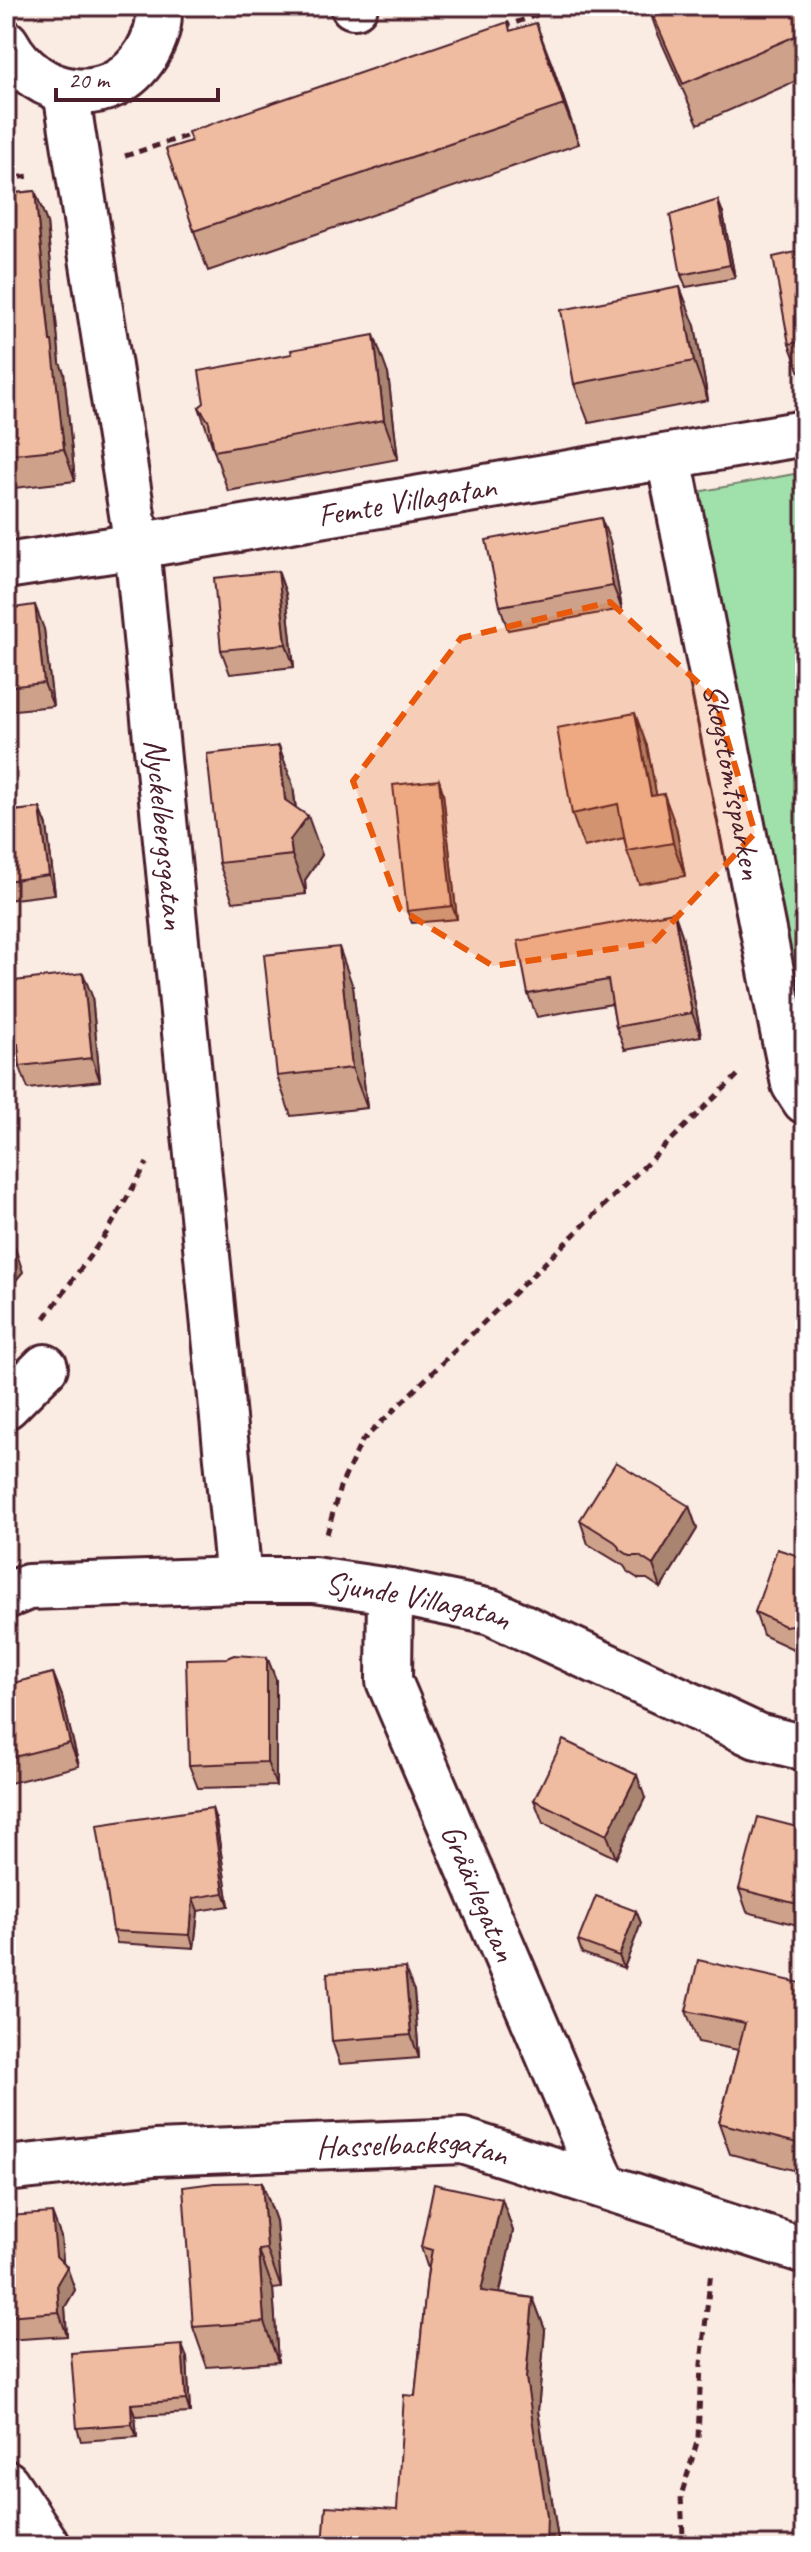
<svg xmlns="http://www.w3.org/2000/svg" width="811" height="2552" font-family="Caveat,sans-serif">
<rect width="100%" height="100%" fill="#faebe3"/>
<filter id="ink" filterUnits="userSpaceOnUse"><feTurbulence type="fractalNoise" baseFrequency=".0125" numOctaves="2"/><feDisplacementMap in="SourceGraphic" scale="16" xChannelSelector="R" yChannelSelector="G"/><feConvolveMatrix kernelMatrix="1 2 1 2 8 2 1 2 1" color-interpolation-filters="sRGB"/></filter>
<g filter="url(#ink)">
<path fill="#a0e1ab" stroke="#75806b" stroke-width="2" d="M805,472V1033L697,492Z"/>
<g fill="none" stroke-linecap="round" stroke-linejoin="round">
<defs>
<g id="minor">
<path d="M353,6H355"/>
<path d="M6,43C36,99 111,112 147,53C155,39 161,22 158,6"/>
<path id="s1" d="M66,91L137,546L239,1580"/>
<path id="s2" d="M669,458L783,1031L794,1084L805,1101"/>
<path id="s3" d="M6,566L137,546L805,433"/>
<path d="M6,1406L45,1367"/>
<path id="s4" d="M390,1591L389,1681L604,2185"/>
<path id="s5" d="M6,1596L28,1587L239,1580H314L390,1591L491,1612L757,1736L805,1748"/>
<path id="s6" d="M6,2169L155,2153L463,2141L805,2251"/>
<path d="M6,2483L48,2546"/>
</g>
</defs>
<use href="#minor" stroke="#4a1f2b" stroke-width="50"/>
<path stroke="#4a1f2b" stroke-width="5" stroke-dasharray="8 6" stroke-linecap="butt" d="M503,27L563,6
M125,156L195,133
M6,179L29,176
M45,1318L108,1231L147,1163
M327,1534L340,1487L362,1441L739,1074
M688,2546L683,2536L681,2496L698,2439L701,2364L711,2271"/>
<use href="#minor" stroke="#fff" stroke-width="44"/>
</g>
<path fill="#cea28a" stroke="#4a1f2b" stroke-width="2" d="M648,6H805V77L698,124L657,32Z
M511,31L551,62L579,144L208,271L194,231L191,141Z
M35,191L47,223L60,363L64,373L75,481L6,489V194Z
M723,213L735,278L686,287L681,275Z
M805,250V383H804L789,344Z
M695,326L708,400L589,423L574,384Z
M388,374L398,459L228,491L199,407Z
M610,541L622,609L508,630L500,606Z
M278,571L286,594L294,667L230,674L221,650Z
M6,609L44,629L53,706L6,711Z
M279,746L293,786L296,808L322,855L305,880L306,894L233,902L219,863Z
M647,746L656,795L676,827L685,876L639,884L627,851L624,838L584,847L572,814Z
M439,780L443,793L457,919L412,923L407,911Z
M40,808L47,826L55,894L6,900V812Z
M674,912L682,935L701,1036L625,1050L616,1027L612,1004L537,1017L528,994Z
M6,982L92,996L100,1081L28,1089L20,1067L6,1069Z
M353,987L367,1108L291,1116L277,1076Z
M689,1506L697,1529L661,1588L647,1579H639L628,1572L624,1566L588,1544L580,1520Z
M805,1558V1649L800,1648L793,1649L763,1635L755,1612Z
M267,1657L276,1680V1786L198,1788L189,1765Z
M53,1673L62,1696L79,1766L6,1784V1685Z
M645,1798L616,1858L543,1823L534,1800Z
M216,1820L229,1906L198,1911L194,1948L117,1943L113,1931Z
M805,1829V1927L747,1912L739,1889Z
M636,1911L641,1923L624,1968L582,1953L578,1941Z
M805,1984V2173L730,2154L719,2123L738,2050L698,2042L686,2011Z
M414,1991L419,2058L340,2064L332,2041Z
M262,2182L276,2221L281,2288L273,2289L278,2362L207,2367L193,2327Z
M502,2199L513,2231L500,2293L533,2298L545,2330L538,2411L559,2546H323L397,2510L415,2396L428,2269L421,2247Z
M6,2214L61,2237L63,2263L75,2290L65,2307L67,2336L6,2340Z
M805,2344V2405L803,2404L795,2381Z
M187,2358L190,2413L135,2416L137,2437L81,2441L77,2428Z"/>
<path fill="#a88471" stroke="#4a1f2b" stroke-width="2" d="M536,23L551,62L579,144L564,105Z
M35,191L47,223L60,363L64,373L75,481L64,449L50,341Z
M718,200L723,213L735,278L730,265Z
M680,287L695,326L708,400L694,361Z
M374,335L388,374L398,459L384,420Z
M601,518L610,541L622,609L613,586Z
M278,571L286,594L294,667L286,644Z
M35,605L44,629L53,706L44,683Z
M635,713L647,746L663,829L651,796Z
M279,746L293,786L298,829L308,816L322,855L305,880L306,894L292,855Z
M439,780L443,793L457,919L452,906Z
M664,794L676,827L685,876L673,843Z
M40,808L47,826L55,894L49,875Z
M674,912L682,935L701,1036L692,1013Z
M339,947L353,987L367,1108L352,1068Z
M83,973L92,996L100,1081L92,1058Z
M15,1248L23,1272L6,1292V1259Z
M689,1506L697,1529L661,1588L653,1565Z
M267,1657L276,1680V1786L267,1762Z
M53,1673L62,1696L79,1766L70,1743Z
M637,1775L645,1798L616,1858L607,1835Z
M212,1808L216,1820L229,1906L224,1893Z
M193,1898L198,1911L194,1948L190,1935Z
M636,1911L641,1923L624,1968L619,1956Z
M405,1968L414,1991L419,2058L411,2035Z
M262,2182L276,2221L281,2288L267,2249Z
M502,2199L513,2231L493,2323L481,2291Z
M52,2213L61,2237L64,2272L67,2267L75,2290L65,2307L67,2336L59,2312Z
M259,2250L273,2289L278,2362L264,2322Z
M533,2298L545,2330L538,2411L559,2546H546L526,2378Z
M182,2345L187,2358L190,2413L186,2400Z
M131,2404L135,2416L137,2437L132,2424Z"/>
<path fill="#f0bca1" stroke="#4a1f2b" stroke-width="2" d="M649,6H805V32L683,84Z
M508,22L510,31L536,23L564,105L194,231L166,149L191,141L188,132Z
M35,191L50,341H52L64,449L6,455V194Z
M718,200L730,265L681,275L670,215Z
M805,250V341L789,344L773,257Z
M680,287L694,361L574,384L561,310Z
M374,335L384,420L214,451L209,422L199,407L204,403L199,371L292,354L291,350Z
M601,518L613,586L500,606L486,540Z
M278,571L286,644L221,650L214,578Z
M35,605L44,683L6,687V609Z
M635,713L651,796L664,794L673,843L627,851L618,804L572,814L557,728Z
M279,746L285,800L308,816L290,840L292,855L219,863L207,754Z
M439,780L452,906L407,911L393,785Z
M40,808L49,875L6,881V812Z
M674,912L692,1013L616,1027L608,980L528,994L518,941Z
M339,947L352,1068L277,1076L264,955Z
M83,973L92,1058L20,1066L18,1044L6,1045V982Z
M6,1241L15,1248L6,1259Z
M616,1462L689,1506L653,1565L639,1556H630L620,1549L615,1542L580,1520Z
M777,1549L805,1558V1629L792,1625L785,1626L755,1612Z
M234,1655L267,1657V1762L189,1765L186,1659L228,1658Z
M53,1673L70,1743L6,1759V1685Z
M563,1740L637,1775L607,1835L534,1800Z
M212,1808L224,1893L193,1898L190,1935L113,1931L97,1825Z
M758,1817L805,1829V1906L739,1889Z
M596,1896L636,1911L619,1956L578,1941Z
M698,1960L805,1984V2145L719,2123L745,2023L686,2011Z
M405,1968L411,2035L332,2041L327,1973Z
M262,2182L267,2249L259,2250L264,2322L193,2327L183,2187L214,2183Z
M434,2184L502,2199L481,2291L533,2298L526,2378L547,2516L546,2546H323L326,2506L397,2510L404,2395L415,2396L427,2277L432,2250L421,2247Z
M52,2213L56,2256L67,2267L57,2284L59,2312L6,2316V2214L8,2216Z
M805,2344V2384L795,2381Z
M182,2345L186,2400L131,2404L132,2424L77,2428L71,2353Z"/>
</g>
<path fill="#e8590c" fill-opacity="0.2" stroke="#e8590c" stroke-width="6" stroke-dasharray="16 10" stroke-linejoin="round" d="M610,602L715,698L755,833L653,943L493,966L400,909L353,781L461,638Z"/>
<g text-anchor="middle" stroke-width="7" stroke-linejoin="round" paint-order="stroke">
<g font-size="32" fill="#4a1f2b" stroke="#fff">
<text dy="11" stroke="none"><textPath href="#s3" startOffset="406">Femte Villagatan</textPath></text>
<text dy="11" stroke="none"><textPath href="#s2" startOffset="330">Skogstomtsparken</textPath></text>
<text dy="11" stroke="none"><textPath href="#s1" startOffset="750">Nyckelbergsgatan</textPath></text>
<text dy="11" stroke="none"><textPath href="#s5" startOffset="416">Sjunde Villagatan</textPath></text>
<text dy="11" stroke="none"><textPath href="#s4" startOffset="320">Gråärlegatan</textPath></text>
<text dy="11" stroke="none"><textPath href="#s6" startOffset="408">Hasselbacksgatan</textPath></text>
</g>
</g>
<rect width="811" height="2552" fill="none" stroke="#fff" stroke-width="32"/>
<rect x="16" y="16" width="779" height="2520" fill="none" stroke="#4a1f2b" stroke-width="3" filter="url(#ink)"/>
<path d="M56 88v12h162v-12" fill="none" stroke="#4a1f2b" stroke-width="4"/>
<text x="68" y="88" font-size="24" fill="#4a1f2b" stroke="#ffffff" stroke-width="6" paint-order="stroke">20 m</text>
</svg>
